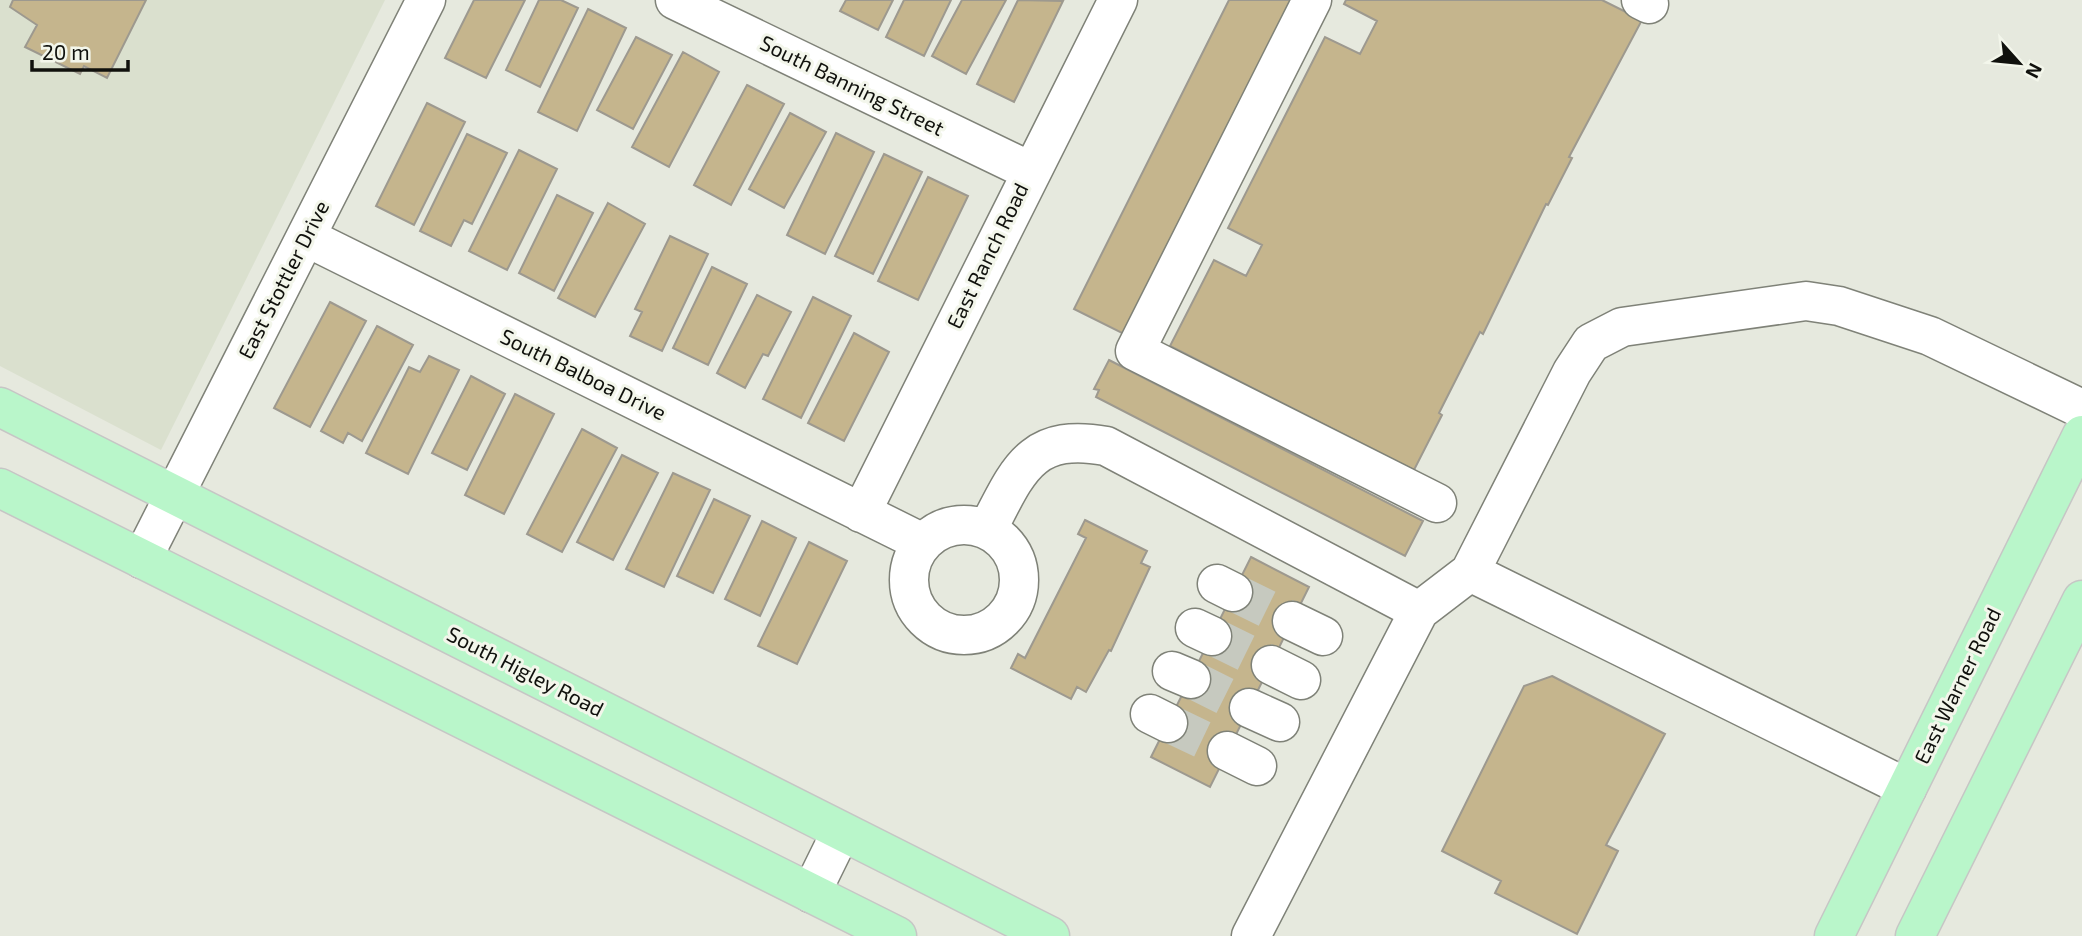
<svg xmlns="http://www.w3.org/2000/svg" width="2082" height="936" font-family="'Exo 2',sans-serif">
<rect width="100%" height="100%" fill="#e6e9de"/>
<path fill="#dae0ce" d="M0,0H385L161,450L0,366Z"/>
<path fill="#c5b58d" stroke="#9d998f" stroke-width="2" d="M13,0H146L107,78L84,66L80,74L25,47L37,25L10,7Z
M474,0H525L486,78L445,58Z
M539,0H561L578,8L540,87L506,70Z
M846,0H893L878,30L840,11Z
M904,0H951L924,56L886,37Z
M962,0H1006L966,74L932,56Z
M1018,0L1063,1L1014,102L977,84Z
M1229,0H1291L1124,334L1074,309Z
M1346,0H1602L1642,20L1569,157L1572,158L1548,205L1546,204L1483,334L1480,332L1439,413L1442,415L1414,470L1170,346L1214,260L1246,276L1262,245L1228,228L1325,37L1360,54L1377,21L1344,4Z
M588,9L626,28L577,131L538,112Z
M636,37L672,55L633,129L597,110Z
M683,52L719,72L669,167L632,147Z
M747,85L784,104L731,205L694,185Z
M427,103L465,122L414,225L376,206Z
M790,113L826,132L784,208L749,189Z
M836,133L874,152L825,254L787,235Z
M467,134L507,153L472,224L464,220L451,246L420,231Z
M519,150L557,169L507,270L469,251Z
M884,154L922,172L873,274L835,256Z
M928,177L968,196L918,300L878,281Z
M557,195L593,213L554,291L519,273Z
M608,203L645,224L595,317L558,298Z
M670,236L708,254L662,351L630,336L642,312L635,309Z
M712,267L747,284L708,365L673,348Z
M757,295L791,312L768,356L763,354L745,388L717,373Z
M813,297L851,316L801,418L763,399Z
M330,302L366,321L310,427L274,408Z
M377,326L413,345L362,441L348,433L343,443L321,431Z
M854,333L889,352L844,441L808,423Z
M429,356L459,370L408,474L366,453L409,367L420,372Z
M1109,360L1423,521L1405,556L1096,397L1099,390L1094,389Z
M471,376L505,394L467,470L432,453Z
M515,394L554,414L504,514L465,495Z
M582,429L617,448L562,552L527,534Z
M622,455L658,473L613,560L577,542Z
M673,473L710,490L664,587L626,569Z
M714,499L750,516L713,593L677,576Z
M1085,520L1147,551L1141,563L1150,567L1111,651L1109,650L1086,692L1077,687L1071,699L1011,668L1018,654L1025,658L1086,538L1078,534Z
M762,521L796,538L760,616L725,599Z
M809,542L847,561L797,664L758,646Z
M1251,557L1309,587L1210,787L1151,757Z
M1552,676L1665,734L1606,845L1618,851L1577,934L1495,893L1501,881L1442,851L1524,686Z"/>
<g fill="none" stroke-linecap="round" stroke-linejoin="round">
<path stroke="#c6c9bf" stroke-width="38" stroke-dasharray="38 19" stroke-linecap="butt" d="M1233,592L1292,621
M1212,636L1271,665
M1191,679L1249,708
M1168,723L1227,751"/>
<defs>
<path id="minor" d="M675,0L1030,171
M1312,0L1135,351L1437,503
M1641,0L1649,4
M306,237L923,543
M861,513L1118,0
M909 580a55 55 0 1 1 110 0a55 55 0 1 1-110 0Z
M987,530C1018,471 1030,432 1106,446L1419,611
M142,559L426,0
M1470,572L1907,788
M1217,584L1233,592
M1292,621L1323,636
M1195,628L1212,636
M1271,665L1301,680
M1172,671L1191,679
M1249,708L1280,722
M1150,714L1168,723
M1227,751L1257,766
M811,893L841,832
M1251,936L1419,611L1470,572L1572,372L1591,343L1622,327L1806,301L1839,306L1930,336L2082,409"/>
<path id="major" d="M0,407L1050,936
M0,488L897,936
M1834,936L2082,435
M1915,936L2082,600"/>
</defs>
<use href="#minor" stroke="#7f8278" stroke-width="41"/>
<use href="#major" stroke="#c6c6c5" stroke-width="41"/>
<use href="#minor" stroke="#fff" stroke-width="38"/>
<use href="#major" stroke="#b9f6ca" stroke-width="38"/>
</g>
<g text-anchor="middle" stroke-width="6" stroke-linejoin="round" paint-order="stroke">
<g font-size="21" fill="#10110d" stroke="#f3f6eb">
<text transform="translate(852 86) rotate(26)" y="7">South Banning Street</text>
<text transform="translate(988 256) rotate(-64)" y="7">East Ranch Road</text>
<text transform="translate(284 280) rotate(-63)" y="7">East Stottler Drive</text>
<text transform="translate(583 375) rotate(26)" y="7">South Balboa Drive</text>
<text transform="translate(525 672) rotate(27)" y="7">South Higley Road</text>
<text transform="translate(1958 686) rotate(-64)" y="7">East Warner Road</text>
</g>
</g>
<g transform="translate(2019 63) rotate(117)" stroke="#f3f6eb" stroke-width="5" paint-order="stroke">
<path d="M0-5L12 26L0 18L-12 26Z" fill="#10110d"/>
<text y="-10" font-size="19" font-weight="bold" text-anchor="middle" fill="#10110d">N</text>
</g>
<path d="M32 60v10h96v-10" fill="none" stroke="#10110d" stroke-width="3.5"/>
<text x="42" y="60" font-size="21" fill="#10110d" stroke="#f3f6eb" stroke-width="5" paint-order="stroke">20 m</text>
</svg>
